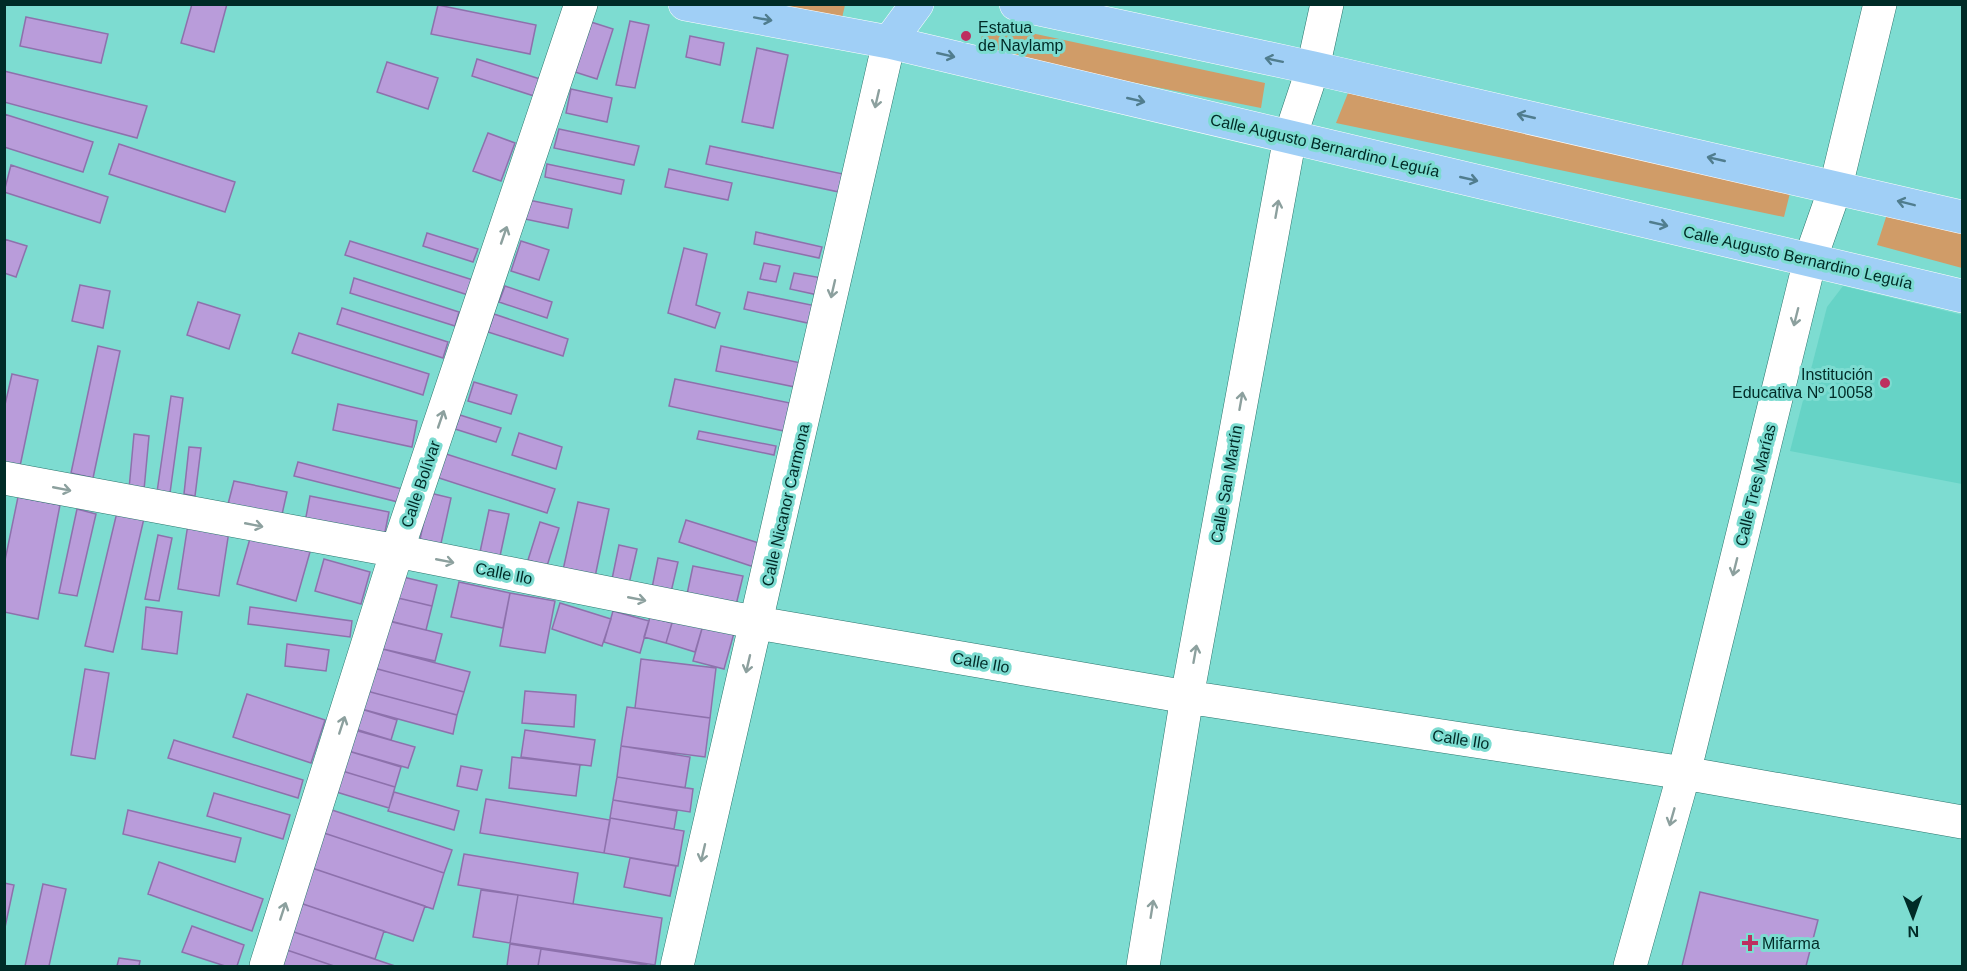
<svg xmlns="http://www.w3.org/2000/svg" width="1967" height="971" font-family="Helvetica,sans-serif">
<rect width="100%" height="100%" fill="#7ddcd1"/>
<path fill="#66d3c6" d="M1843,286L1962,315V484L1790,451L1827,307Z"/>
<path fill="#d09c68" d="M777,5H845L842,18Z
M984,23L1265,83L1261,108L979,52Z
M1348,93L1790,193L1784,217L1336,123Z
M1888,211L1962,231V268L1877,245Z"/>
<path fill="#b99cda" stroke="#8d71ac" stroke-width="1.5" d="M192,4H227L214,52L181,43Z
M438,5L536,25L530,54L431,34Z
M26,17L108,34L101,63L20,46Z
M630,21L649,25L635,88L616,85Z
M591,22L613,29L597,79L575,72Z
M690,36L724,43L720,65L686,57Z
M757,48L788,55L773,128L742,122Z
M477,59L540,79L534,96L472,76Z
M387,62L438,78L428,109L377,92Z
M4,71L147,106L137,138L4,102Z
M571,89L612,98L607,122L566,113Z
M4,114L93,142L83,172L4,147Z
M559,129L639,146L634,165L554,148Z
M488,133L515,143L501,181L473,171Z
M119,144L235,182L225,212L109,174Z
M710,146L843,174L839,192L706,164Z
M547,164L624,180L621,194L545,177Z
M11,165L108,197L100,223L4,192Z
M669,169L732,183L728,200L665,187Z
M524,199L572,209L568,228L520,218Z
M756,232L822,247L819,258L754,244Z
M427,233L478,249L473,262L423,246Z
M4,239L27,246L16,277L4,273Z
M350,241L473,280L468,295L345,255Z
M521,241L549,250L539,280L511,271Z
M684,248L707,254L696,305L720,313L715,328L668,313Z
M764,263L780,266L776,282L760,279Z
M794,273L822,278L818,295L790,289Z
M354,278L459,312L455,326L350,293Z
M80,285L110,291L103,328L72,321Z
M505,286L552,302L547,318L499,302Z
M748,292L816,306L812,324L744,309Z
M198,302L240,315L229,349L187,335Z
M342,308L448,342L443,358L337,324Z
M494,314L568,339L563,356L488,332Z
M299,333L429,374L423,395L292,353Z
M98,346L120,351L93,478L71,473Z
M721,346L801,363L795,387L716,371Z
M12,374L38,380L19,471L4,468V409Z
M675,379L790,403L784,431L669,406Z
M474,382L517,395L511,414L468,401Z
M171,396L183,398L170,493L157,492Z
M338,404L417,421L412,447L333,430Z
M460,415L501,428L496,442L455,429Z
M699,431L776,446L774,455L697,439Z
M519,433L562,447L556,469L512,455Z
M134,434L149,436L144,490L129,489Z
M189,447L201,448L195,496L184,494Z
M443,453L555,489L547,513L436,477Z
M298,462L402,489L398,502L294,476Z
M234,481L287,492L281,519L227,508Z
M430,493L451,498L440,548L419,544Z
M310,496L389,512L384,537L305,522Z
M18,497L60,505L38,619L4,612V565Z
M578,502L609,509L595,577L563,570Z
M118,508L145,514L113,652L85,646Z
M77,509L96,514L77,596L59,593Z
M489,510L509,514L500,556L480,552Z
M686,520L762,544L754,567L679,542Z
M540,522L559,528L547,566L528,560Z
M188,524L229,531L219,596L178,589Z
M158,535L172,538L159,601L145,599Z
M251,535L310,552L296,601L237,584Z
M619,545L637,549L628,588L611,584Z
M658,558L678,562L671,592L652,588Z
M324,559L370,572L361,604L315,591Z
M693,566L743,576L735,609L686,599Z
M403,577L437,585L432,606L398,598Z
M459,582L510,593L503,628L451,617Z
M510,593L555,601L545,653L500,646Z
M398,598L432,606L426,630L392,622Z
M560,603L611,619L602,646L552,629Z
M146,607L182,612L177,654L142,649Z
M250,607L352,621L350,637L248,624Z
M613,611L649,621L640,653L604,642Z
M674,616L703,625L695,652L666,643Z
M650,617L672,623L666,643L644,637Z
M390,621L442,634L435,661L383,649Z
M703,625L734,633L724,669L693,661Z
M287,644L329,650L326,671L285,666Z
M375,647L470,672L464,692L370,667Z
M641,659L716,668L710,718L635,708Z
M370,667L464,692L457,715L363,690Z
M85,669L109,673L95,759L71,755Z
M363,690L457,715L453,734L358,708Z
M525,691L576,695L574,727L522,723Z
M247,694L325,720L311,763L233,737Z
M627,707L710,718L705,757L621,746Z
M358,708L397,720L391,740L352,728Z
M351,729L415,747L408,768L345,750Z
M525,730L595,740L591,766L521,757Z
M174,740L303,780L298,798L168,758Z
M621,746L690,757L685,788L617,777Z
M345,750L401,767L395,787L339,770Z
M512,757L580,765L576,796L509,788Z
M461,766L482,770L477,790L457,786Z
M339,770L395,787L389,808L333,791Z
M617,777L693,789L690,812L613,800Z
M394,792L459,811L454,830L388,811Z
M214,793L290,815L283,839L207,816Z
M486,799L610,820L604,853L480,833Z
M613,800L677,811L674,829L610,818Z
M329,809L452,850L444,873L321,832Z
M128,810L241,838L235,862L123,834Z
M610,818L684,831L678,866L604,853Z
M321,832L444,873L433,909L309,867Z
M464,854L578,873L573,904L458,885Z
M630,858L676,866L670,896L624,887Z
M159,862L263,899L252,931L148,894Z
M309,867L425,906L413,941L297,902Z
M4,883L14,885L4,932Z
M43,884L66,889L49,966H25Z
M481,890L518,895L510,943L473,937Z
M1700,892L1818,920L1806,966H1682Z
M518,895L662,918L655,965L510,943Z
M297,902L384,931L375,959L288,930Z
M192,926L244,945L237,966H225L182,952Z
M288,930L395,966H334L281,948Z
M510,944L541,949L538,966H507Z
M281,948L334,966H275Z
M541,949L646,965L645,966H538Z
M119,958L140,961L139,966H117Z"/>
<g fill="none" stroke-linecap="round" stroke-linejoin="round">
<defs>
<path id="minor" d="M4,478L397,551L758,623L1187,697L1684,773L1962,822
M266,966L397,551L581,4
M677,966L889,42
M1143,966L1187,697L1290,137L1313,68L1327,4
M1630,966L1684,773L1810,260L1836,186L1880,4"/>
<path id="major" d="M685,4L889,42L1962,296
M1016,4L1313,68L1962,217
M889,42L917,4"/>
</defs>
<use href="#minor" stroke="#2a756d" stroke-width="34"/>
<use href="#major" stroke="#fff" stroke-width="34"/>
<use href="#minor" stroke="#fff" stroke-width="33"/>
<use href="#major" stroke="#a0cff6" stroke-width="33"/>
</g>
<defs><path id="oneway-shaft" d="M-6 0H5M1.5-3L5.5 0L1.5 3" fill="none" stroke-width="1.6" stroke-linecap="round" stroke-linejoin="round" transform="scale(1.5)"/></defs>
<g stroke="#507d8e">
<use href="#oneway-shaft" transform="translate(763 19) rotate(10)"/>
<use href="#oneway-shaft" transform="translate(946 55) rotate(13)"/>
<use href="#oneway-shaft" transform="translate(1274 60) rotate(-168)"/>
<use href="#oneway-shaft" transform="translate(1136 100) rotate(13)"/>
<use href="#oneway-shaft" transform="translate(1526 116) rotate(-167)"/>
<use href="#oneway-shaft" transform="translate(1716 159) rotate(-167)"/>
<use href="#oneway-shaft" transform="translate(1469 179) rotate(13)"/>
<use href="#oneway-shaft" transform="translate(1906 203) rotate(-166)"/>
<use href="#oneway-shaft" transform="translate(1659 224) rotate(13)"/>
</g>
<g stroke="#8ca09e">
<use href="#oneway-shaft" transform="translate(877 99) rotate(103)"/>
<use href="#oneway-shaft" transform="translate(1277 209) rotate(-80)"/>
<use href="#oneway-shaft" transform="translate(504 235) rotate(-71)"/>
<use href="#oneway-shaft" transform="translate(833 289) rotate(103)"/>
<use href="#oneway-shaft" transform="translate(1796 317) rotate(104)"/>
<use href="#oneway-shaft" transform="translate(1241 401) rotate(-80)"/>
<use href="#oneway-shaft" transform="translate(441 419) rotate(-71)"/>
<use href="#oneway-shaft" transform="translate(62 489) rotate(11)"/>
<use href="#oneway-shaft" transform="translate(254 525) rotate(11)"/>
<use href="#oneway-shaft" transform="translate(445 561) rotate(11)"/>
<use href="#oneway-shaft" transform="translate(1735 567) rotate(104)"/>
<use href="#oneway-shaft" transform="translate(637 599) rotate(11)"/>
<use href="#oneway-shaft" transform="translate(1195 654) rotate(-80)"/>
<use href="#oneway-shaft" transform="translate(748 664) rotate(103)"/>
<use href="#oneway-shaft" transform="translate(342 725) rotate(-72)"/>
<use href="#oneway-shaft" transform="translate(1672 817) rotate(106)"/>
<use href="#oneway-shaft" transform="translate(703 853) rotate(103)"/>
<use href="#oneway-shaft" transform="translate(1152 909) rotate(-81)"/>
<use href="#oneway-shaft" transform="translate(283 911) rotate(-72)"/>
</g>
<g fill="#bd2f5f" stroke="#7ddcd1" stroke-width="2">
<circle cx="966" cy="36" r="6"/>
<circle cx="1885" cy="383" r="6"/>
<path d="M1747 934h6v6h6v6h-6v6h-6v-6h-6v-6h6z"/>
</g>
<g text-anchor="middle" stroke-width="6" stroke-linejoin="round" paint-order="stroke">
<g font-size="16" fill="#002b27" stroke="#7ddcd1" text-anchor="start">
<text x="978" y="33">Estatua<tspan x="978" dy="18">de Naylamp</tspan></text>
<text x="1873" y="380" text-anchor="end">Institución<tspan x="1873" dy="18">Educativa Nº 10058</tspan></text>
<text x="1762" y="949">Mifarma</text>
</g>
<g font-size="16" fill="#002b27" stroke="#7ddcd1">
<text transform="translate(1325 145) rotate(13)" y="6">Calle Augusto Bernardino Leguía</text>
<text transform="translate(1798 257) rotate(13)" y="6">Calle Augusto Bernardino Leguía</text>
<text transform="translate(420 484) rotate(-71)" y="6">Calle Bolívar</text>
<text transform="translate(1226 484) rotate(-80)" y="6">Calle San Martín</text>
<text transform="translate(1755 485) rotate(-76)" y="6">Calle Tres Marías</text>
<text transform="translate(785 505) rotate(-77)" y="6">Calle Nicanor Carmona</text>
<text transform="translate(504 573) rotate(11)" y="6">Calle Ilo</text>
<text transform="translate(981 662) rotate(10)" y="6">Calle Ilo</text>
<text transform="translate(1461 739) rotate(9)" y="6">Calle Ilo</text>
</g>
</g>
<rect width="1967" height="971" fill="none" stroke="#002b27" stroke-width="12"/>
<g transform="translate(1913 917) rotate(179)" stroke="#7ddcd1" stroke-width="4.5" paint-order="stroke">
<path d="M0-4.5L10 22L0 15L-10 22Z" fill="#002b27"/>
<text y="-9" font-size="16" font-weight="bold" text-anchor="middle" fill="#002b27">N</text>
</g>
</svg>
